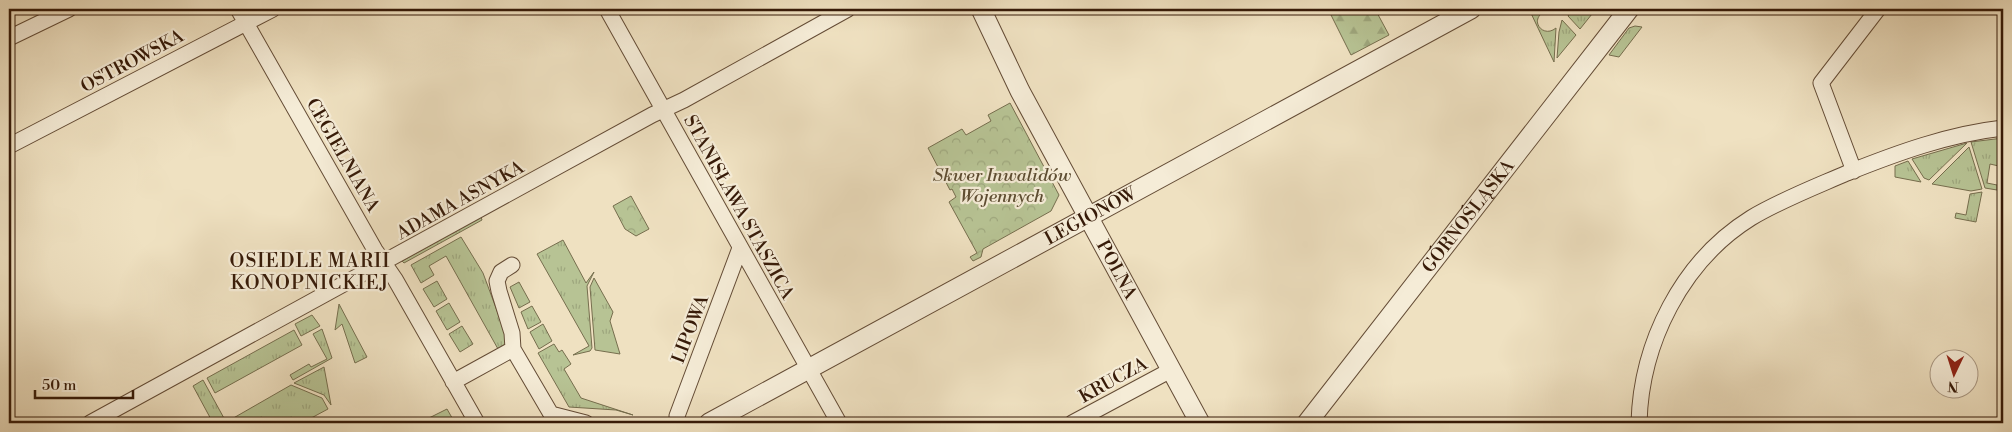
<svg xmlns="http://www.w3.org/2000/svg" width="2012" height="432" font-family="'Libre Bodoni',serif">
<defs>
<pattern id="grass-tufts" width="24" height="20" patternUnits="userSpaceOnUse" patternTransform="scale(1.25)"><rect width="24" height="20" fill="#b7c394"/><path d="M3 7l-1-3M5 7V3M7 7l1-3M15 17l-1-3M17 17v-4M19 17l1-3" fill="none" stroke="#9ea77e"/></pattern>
<pattern id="forest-firs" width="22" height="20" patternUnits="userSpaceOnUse" patternTransform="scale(1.25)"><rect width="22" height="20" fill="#b7c394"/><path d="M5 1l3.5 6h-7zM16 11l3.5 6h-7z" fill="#9ea77e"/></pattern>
<pattern id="park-crowns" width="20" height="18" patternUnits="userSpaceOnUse" patternTransform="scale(1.25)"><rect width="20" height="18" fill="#b7c394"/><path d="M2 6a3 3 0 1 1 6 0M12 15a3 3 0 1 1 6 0" fill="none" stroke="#9ea77e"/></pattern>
</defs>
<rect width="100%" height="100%" fill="#efe1c1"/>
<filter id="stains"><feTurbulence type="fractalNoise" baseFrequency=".004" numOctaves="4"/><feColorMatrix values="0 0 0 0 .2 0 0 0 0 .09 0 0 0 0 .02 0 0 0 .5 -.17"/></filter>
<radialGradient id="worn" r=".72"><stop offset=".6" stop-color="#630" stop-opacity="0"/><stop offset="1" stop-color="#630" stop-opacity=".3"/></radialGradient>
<path fill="url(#grass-tufts)" stroke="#766e4e" d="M1529,9H1552C1548,11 1544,10 1541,14C1531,23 1544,38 1556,28L1554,62Z
M1572,9H1596L1580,29L1568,16Z
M1562,20L1576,35L1557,58L1559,32Z
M1635,26L1642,27L1619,57L1609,55L1629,28Z
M2003,138V167L1990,164L1987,183L1997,185V190L1985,188L1971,142Z
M1967,143L1929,180L1924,178L1912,159Z
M1969,147L1982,189L1971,191L1932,184Z
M1908,161L1921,182L1895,177V166Z
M1982,192L1976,222L1955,218L1956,213L1966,215L1970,194Z
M481,217L482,220L404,263L402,261Z
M461,237L483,273L509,343L498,349L446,256L429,266L434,275L421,283L411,265Z
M563,240L586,283L594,272L587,286L592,348L590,351L573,355L589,346L537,254Z
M594,278L613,312L610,321L620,354L595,350L590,287Z
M437,281L447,299L434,307L423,289Z
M519,282L530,302L519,308L510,287Z
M449,303L460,322L447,330L436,311Z
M339,304L367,357L355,363L342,324L335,330Z
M532,306L541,322L528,329L521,312Z
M312,315L320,326L301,336L295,324Z
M543,324L552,341L539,349L530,332Z
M462,326L473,344L460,352L449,334Z
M322,329L332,358L293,380L290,375L309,364L311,367L327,359L313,334Z
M294,330L302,345L215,393L207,378Z
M554,344L559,352L562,350L571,364L564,369L581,398L633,415L616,410L569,407L538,353Z
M324,367L331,405L324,395L294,383Z
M203,380L225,420L226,423H213L193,386Z
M291,385L322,398L328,409L302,423H231L230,420Z"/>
<path fill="url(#forest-firs)" stroke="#766e4e" d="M1328,9H1375L1389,35L1351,55Z"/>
<path fill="url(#park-crowns)" stroke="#766e4e" d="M1010,103L1059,195L1051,211L983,249L981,257L973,261L970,257L977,253L949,202L956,197L952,189L950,190L928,148L962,129L966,135L991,121L988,115Z
M631,196L649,229L636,236L625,229L613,206Z"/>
<path fill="#b7c394" stroke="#766e4e" d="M447,409L455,423H419Z"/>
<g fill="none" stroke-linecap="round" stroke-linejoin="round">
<defs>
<path id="minor" d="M238,9L375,250L395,279L477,423
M607,9L839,423
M9,38L69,9
M9,146L273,9
M1854,171L1821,83L1878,9
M512,265L501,272L497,281L499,291L512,333L513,349
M453,382L513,349L551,414L586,423
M90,423L652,115L684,100L848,9
M678,423L677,416L740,248
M1072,423L1171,370
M1639,423C1641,343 1682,261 1751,218C1781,200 1815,187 1847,173C1897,153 1949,134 2003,128"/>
<g id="tertiary">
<path id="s1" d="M981,9L1020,91L1200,423"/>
<path id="s2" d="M709,423L1471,9"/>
<path id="s3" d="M1307,423L1629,9"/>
</g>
</defs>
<use href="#minor" stroke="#644c36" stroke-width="17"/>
<use href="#tertiary" stroke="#644c36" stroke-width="21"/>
<use href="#minor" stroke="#f5ecd7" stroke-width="15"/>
<use href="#tertiary" stroke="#f5ecd7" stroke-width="19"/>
</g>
<g text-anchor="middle" stroke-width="4.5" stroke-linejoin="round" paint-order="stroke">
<g font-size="18" fill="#361a08" stroke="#f5ecd7">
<text transform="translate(132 61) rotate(-28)" y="6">OSTROWSKA</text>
<text transform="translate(343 155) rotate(60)" y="6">CEGIELNIANA</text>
<text transform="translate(460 200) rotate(-29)" y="6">ADAMA ASNYKA</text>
<text transform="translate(739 207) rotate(61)" y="6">STANISŁAWA STASZICA</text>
<text dy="6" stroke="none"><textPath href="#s2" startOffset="434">LEGIONÓW</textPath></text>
<text dy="6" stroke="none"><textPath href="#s3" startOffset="262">GÓRNOŚLĄSKA</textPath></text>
<text dy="6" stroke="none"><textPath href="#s1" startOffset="294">POLNA</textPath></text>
<text transform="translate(690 329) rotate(-69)" y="6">LIPOWA</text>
<text transform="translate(1113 380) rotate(-29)" y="6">KRUCZA</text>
</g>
<g font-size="18" font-style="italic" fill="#5d4d32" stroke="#f5ecd7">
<text x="1002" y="181">Skwer Inwalidów<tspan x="1002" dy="21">Wojennych</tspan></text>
</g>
<g font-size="19" letter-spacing="1" fill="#361a08" stroke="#f5ecd7">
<text x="310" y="267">OSIEDLE MARII<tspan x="310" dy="22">KONOPNICKIEJ</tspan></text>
</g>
</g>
<rect width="2012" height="432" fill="none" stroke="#efe1c1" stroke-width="30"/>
<rect x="10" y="10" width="1992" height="412" fill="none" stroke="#361a08" stroke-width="2.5"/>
<rect x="15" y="15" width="1982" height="402" fill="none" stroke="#361a08"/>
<g transform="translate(1954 374) rotate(184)"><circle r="24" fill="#f5ecd7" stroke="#a99884"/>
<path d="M0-4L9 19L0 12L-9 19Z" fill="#8f2418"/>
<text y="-8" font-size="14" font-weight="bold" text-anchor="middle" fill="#361a08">N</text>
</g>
<path d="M35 390v8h98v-8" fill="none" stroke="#361a08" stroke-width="2.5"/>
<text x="42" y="390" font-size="15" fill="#361a08" stroke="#f5ecd7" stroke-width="4" paint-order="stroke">50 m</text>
<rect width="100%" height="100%" filter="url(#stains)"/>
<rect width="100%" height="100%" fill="url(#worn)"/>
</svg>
